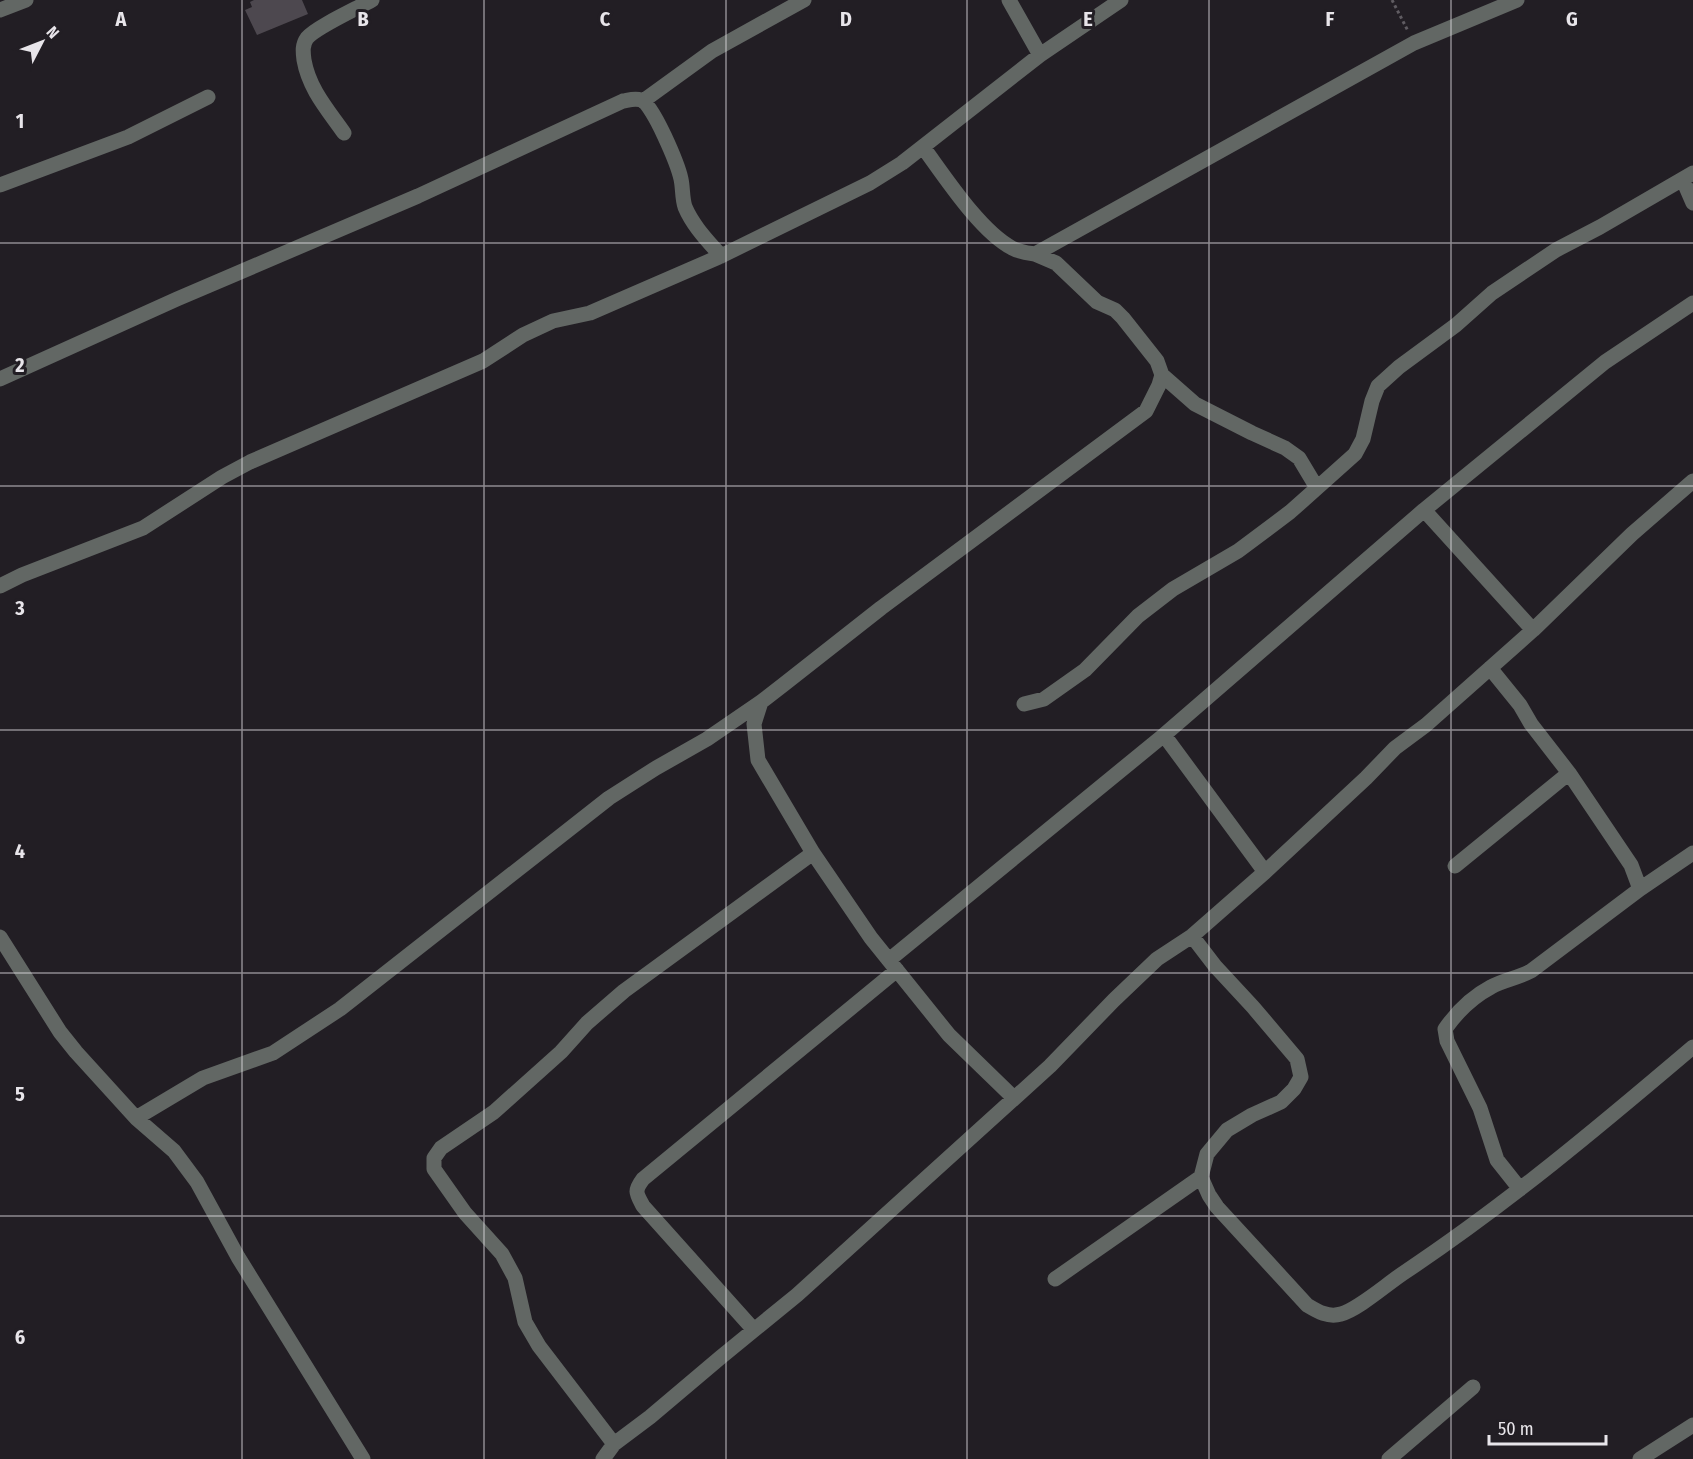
<svg xmlns="http://www.w3.org/2000/svg" width="1693" height="1459" font-family="'Fira Sans Condensed',sans-serif">
<rect width="100%" height="100%" fill="#221e24"/>
<path fill="#4d484f" d="M254,0H302L308,14L257,35L245,10L252,7L250,2Z"/>
<g fill="none" stroke-linecap="round" stroke-linejoin="round">
<path stroke="#605c62" stroke-width="3" stroke-dasharray="3 3" stroke-linecap="butt" d="M1392,0L1408,31"/>
<path stroke="#626764" stroke-width="15" d="M1009,0L1040,55
M0,10L26,0
M643,101L712,51L804,0
M344,133C328,110 309,89 304,60C303,52 302,45 307,38C316,27 358,8 372,0
M923,147C945,177 980,231 1012,248C1019,252 1028,253 1035,254L1414,43L1517,0
M1683,180L1693,203
M0,185L128,137L208,97
M1162,375L1195,404L1252,433L1285,448L1299,458L1317,488
M0,379L177,299L418,196L623,101C629,100 635,98 641,100C653,104 678,165 681,179C683,188 682,198 685,207C693,226 708,241 721,256
M1424,510L1533,630
M0,586L22,575L143,528L222,477L250,462L483,361L523,335L553,321L590,313L721,256L870,183L902,163L1040,55L1121,0
M1490,668L1520,705L1531,724L1569,773L1631,865L1640,889
M1024,704L1044,699L1085,670L1138,616L1173,589L1238,551L1290,512L1317,488L1355,454L1363,439L1372,401L1378,386L1399,367L1456,325L1492,293L1556,250L1600,227L1693,173
M1164,735L1265,872
M1455,866L1569,773
M1192,936L1215,966L1253,1007L1297,1059L1301,1077L1294,1089L1281,1102L1252,1115L1227,1130L1207,1154L1201,1177L1209,1195L1217,1207L1307,1305C1317,1311 1328,1318 1341,1314C1359,1309 1388,1283 1405,1272C1507,1204 1600,1126 1693,1047
M0,937L60,1032L76,1052L136,1118L174,1151L197,1182L238,1257L363,1459
M889,960L1164,735L1424,510L1605,362L1693,303
M1014,1098L949,1035L871,938L813,853L758,760L754,724L761,702L783,685L881,608L1146,411L1159,385L1162,375L1157,361L1123,318L1115,310L1097,302L1056,263L1035,254
M136,1118L203,1078L273,1053L340,1009L609,798L656,768L707,739L761,702
M1520,1189L1497,1160L1480,1108L1447,1041L1445,1029C1457,1012 1472,997 1491,987C1503,980 1518,978 1531,971L1640,889L1693,853
M1055,1279L1201,1177
M754,1330L643,1206C636,1193 634,1191 643,1179L897,970
M614,1444L539,1346L525,1322L515,1278L502,1254L465,1213L434,1169V1158L441,1148L494,1112L561,1052L587,1023L624,991L813,853
M603,1459L614,1444L650,1417L721,1357L797,1295L1050,1066L1114,1000L1157,959L1192,936L1265,872L1366,778L1395,748L1426,725L1533,630L1632,534L1693,481
M1389,1459L1473,1387
M1640,1459L1693,1425"/>
</g>
<path fill="none" stroke="#e8e5ea" stroke-width="1.5" stroke-opacity="0.55" d="M242,0V1459M484,0V1459M726,0V1459M967,0V1459M1209,0V1459M1451,0V1459M0,243H1693M0,486H1693M0,730H1693M0,973H1693M0,1216H1693"/>
<g font-size="20" text-anchor="middle" font-weight="bold" fill="#e8e5ea" stroke="#221e24" stroke-width="6" stroke-linejoin="round" paint-order="stroke">
<text x="121" y="26">A</text>
<text x="363" y="26">B</text>
<text x="605" y="26">C</text>
<text x="846" y="26">D</text>
<text x="1088" y="26">E</text>
<text x="1330" y="26">F</text>
<text x="1572" y="26">G</text>
<text x="20" y="128">1</text>
<text x="20" y="372">2</text>
<text x="20" y="615">3</text>
<text x="20" y="858">4</text>
<text x="20" y="1101">5</text>
<text x="20" y="1344">6</text>
</g>
<g transform="translate(42 42) rotate(48)" stroke="#221e24" stroke-width="4.5" paint-order="stroke">
<path d="M0-4.5L10 22L0 15L-10 22Z" fill="#e8e5ea"/>
<text y="-9" font-size="16" font-weight="bold" text-anchor="middle" fill="#e8e5ea">N</text>
</g>
<path d="M1489 1435v9h117v-9" fill="none" stroke="#e8e5ea" stroke-width="3"/>
<text x="1498" y="1435" font-size="18" fill="#e8e5ea" stroke="#221e24" stroke-width="4.5" paint-order="stroke">50 m</text>
</svg>
